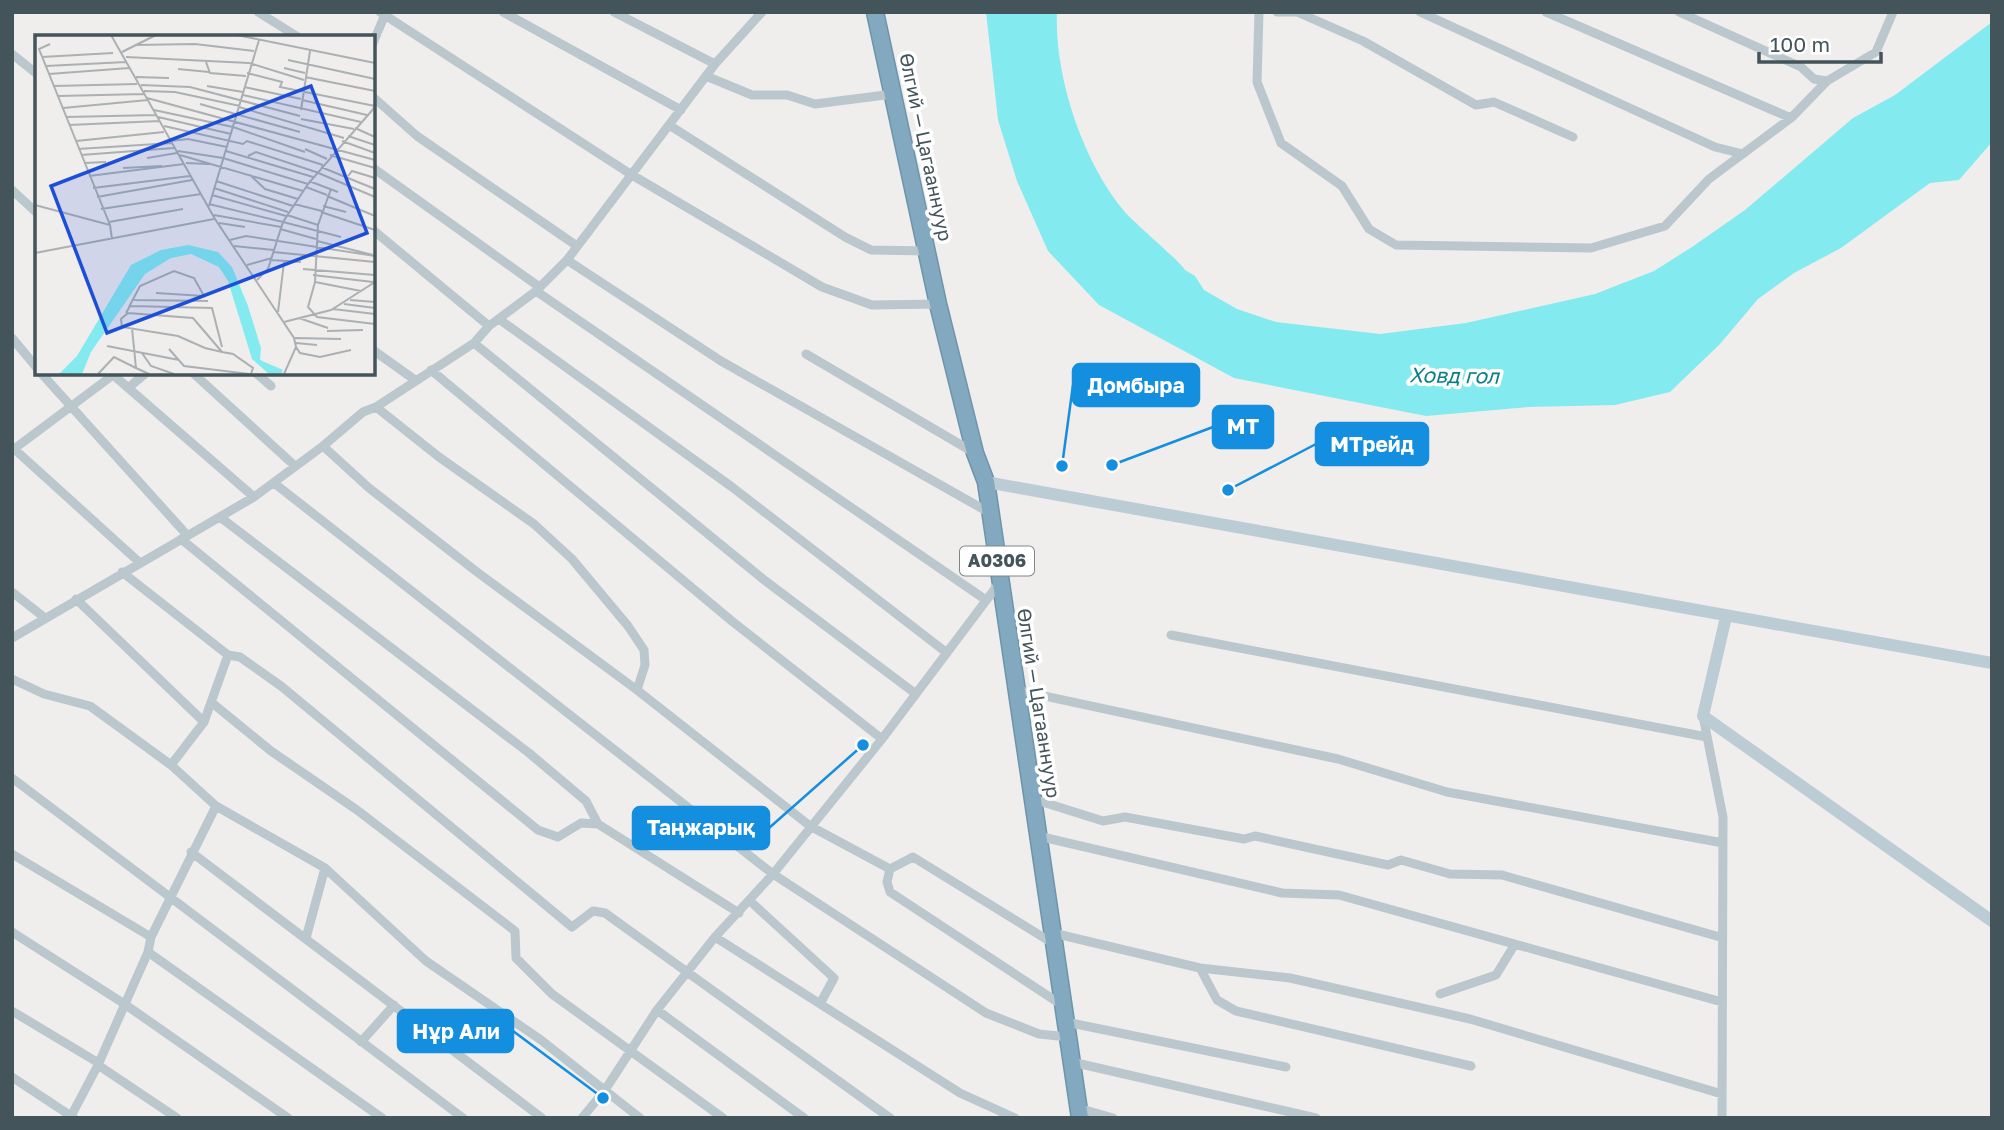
<svg xmlns="http://www.w3.org/2000/svg" width="2004" height="1130" font-family="'Golos Text',sans-serif">
<rect width="100%" height="100%" fill="#f0eded"/>
<path fill="#83ebef" d="M986,12H1057C1054,76 1083,162 1124,211C1134,223 1182,263 1185,270L1195,276L1204,290L1237,309L1276,322L1380,334L1466,323L1595,294L1654,271L1692,247L1745,210L1853,118L1895,95L1992,22V142L1959,180L1930,183L1841,248L1794,273L1758,299L1720,344L1670,392L1615,405L1529,407L1426,416L1234,378L1099,305L1048,251L1017,181L998,120Z"/>
<g fill="none" stroke-linecap="round" stroke-linejoin="round">
<defs>
<path id="highway" d="M875,12L938,304L975,453L986,482L1080,1118"/>
</defs>
<use href="#highway" stroke="#6d95aa" stroke-width="19"/>
<path stroke="#bac8cd" stroke-width="9" d="M258,12L298,37
M380,12L632,175L822,287L872,305L938,304
M503,12L681,110
M614,12L715,64
M1259,12L1257,82L1281,143L1342,186L1369,229L1396,245L1591,248L1665,226L1709,179L1791,118
M1277,12H1296
M1297,12L1363,41L1476,105L1494,102L1573,137
M1420,12L1715,147L1743,154
M1546,12L1791,118L1827,81
M1679,12L1801,67L1814,79L1827,81L1876,52L1893,12
M373,43L386,12
M12,54L37,74
M706,76L752,95H787L815,104L893,94
M373,97L417,136L577,246
M669,125L845,237L871,250L927,251
M373,168L538,286
M12,190L37,213
M373,230L489,326
M567,260L721,361L990,513
M536,291L986,600
M499,319L732,487L947,653
M12,338L37,368
M474,343L763,579L916,694
M373,350L415,380
M806,354L973,452
M431,370L733,622L882,739
M41,373L187,535
M111,373L254,497
M193,373L295,466
M256,373L271,386
M128,388L146,373
M376,407L439,457L534,524L572,559L628,626L644,650L645,665L637,690
M323,446L369,488L477,572L637,690L810,826L890,869L887,882L890,892L1062,1005
M12,447L139,562
M14,449L113,375
M274,483L773,874L986,1013L1039,1034L1068,1037
M220,517L529,753L586,801L598,824L739,913
M181,539L538,830L558,837L581,823L598,824
M122,572L228,655L240,657L281,686L572,927L593,911L605,913L890,1118
M12,592L45,618
M76,599L204,722
M1171,635L1707,737
M12,638L254,497L323,446L363,412L376,407L474,343L489,326L536,291L567,260L715,64L762,12
M12,679L44,694L90,706L171,765L216,806L325,868L426,961L541,1040L640,1118
M1016,690L1338,759L1447,792L1723,843
M211,702L271,751L357,810L515,931L516,958L552,994L723,1118
M1703,716L1723,817L1722,1118
M171,765L204,722L228,655
M12,778L463,1118
M1033,799L1103,821L1125,817L1244,839L1255,836L1388,865L1401,860L1450,874L1502,875L1720,937
M1038,836L1282,893L1339,895L1722,1002
M191,852L542,1118
M12,854L151,937
M890,869L913,857L1054,944
M750,901L834,978L821,1002
M12,932L123,1003L288,1118
M1053,933L1200,968L1290,978L1470,1019L1722,1094
M715,937L960,1093L1015,1118
M306,938L325,868
M148,952L382,1118
M1200,968L1217,1000L1236,1011L1471,1066
M1440,994L1496,975L1515,944
M657,1010L804,1118
M12,1011L97,1062
M1066,1022L1286,1067
M361,1042L394,1005
M1072,1062L1316,1118
M98,1065L177,1118
M12,1077L74,1118
M1078,1108L1113,1118
M70,1118L98,1065L148,952L151,937L216,806
M582,1118L605,1090L657,1010L715,937L773,874L882,739L1000,582"/>
<path stroke="#bcccd5" stroke-width="12" d="M986,482L1992,663
M1726,617L1703,716L1992,921"/>
<use href="#highway" stroke="#82a9bf" stroke-width="16"/>
</g>
<g text-anchor="middle" stroke-width="7" stroke-linejoin="round" paint-order="stroke">
<rect fill="#fff" stroke="#7c878c" stroke-width="2" x="960" y="546.5" width="74" height="29" rx="5"/>
<g font-size="18" font-weight="bold" fill="#44545b">
<text x="997" y="567">A0306</text>
</g>
<g font-size="19" fill="#44545b" stroke="#fff">
<text transform="translate(926 147) rotate(78)" y="7">Өлгий — Цагааннуур</text>
<text transform="translate(1039 703) rotate(81)" y="7">Өлгий — Цагааннуур</text>
</g>
<g font-size="21" font-style="italic" fill="#098085" stroke="#fff">
<text transform="translate(1454 376) rotate(1)" y="7">Ховд гол</text>
</g>
</g>
<g transform="translate(35 35)">
<rect width="340" height="340" fill="#f0eded"/>
<path d="M153,210L183,217L197,232L213,271L226,313L225,325L248,335L246,339H234L217,324L193,246L184,232L156,219L136,223L110,239L56,317L47,339H24L42,321L96,230L126,215Z" fill="#83ebef"/>
<path fill="none" stroke="#abb0b3" stroke-width="2" d="M76,0L180,184L259,303L261,312L249,339M202,0L340,28M15,9L4,14L75,190M100,10L160,9L219,16M87,17L121,0M7,22L78,18M91,22L214,28L269,45M253,25L340,44M171,27L175,38L211,41M11,31L91,27M249,33L270,38M143,34L174,37M212,38L247,47L245,52L340,71M14,39L94,33M101,42L134,43M270,42L340,56M106,50L155,52L265,81M19,51L102,49M172,51L208,57M209,52L266,64M109,56L140,57L205,71M208,60L326,87M23,61L109,59M112,63L340,125M267,65L332,80M165,69L265,97M204,72L309,103M28,73L113,65M119,75L198,92L270,117M266,75L275,16M31,82L121,80M123,82L196,99M266,84L319,94M34,90L124,86M129,91L208,109L212,106L288,130M320,93L340,102M313,101L340,110M41,106L129,97M136,106L153,104L192,112M307,106L340,118M43,114L137,108M270,114L292,124M143,116L188,123L273,149M191,116L278,142M46,120L139,113M145,120L268,156M295,120L340,133M213,121L221,117L281,137M112,123L142,118M49,128L71,127M151,128L173,129M286,132L340,154M88,133L127,131M281,137L340,162M215,140L230,154L263,164M54,141L149,129M313,141L317,136L340,143M181,146L258,171M274,146L303,157M271,152L292,160M58,153L155,141M179,153L253,177M296,154L283,190L280,247L273,272L282,282L340,289M177,160L251,181M292,161L340,181M62,162L157,145M174,169L248,187M259,169L287,176M0,170L75,190L77,204M174,171L224,5M288,171L311,177M66,174L166,159M286,177L340,195M179,180L246,192M252,180L283,190M74,187L148,174M248,187L306,202M184,188L210,192M245,194L281,204M195,205L211,201L340,221M282,206L338,220M199,211L239,215M238,217L340,227M0,218L179,184M236,225L266,227M212,230L237,223M268,234L340,240M278,240L338,247M222,245L233,234L248,187L273,149L340,72M280,247L326,256M121,258L169,261M99,265L173,266M315,265L340,267M309,269L340,273M94,272L105,251L139,236L159,243L169,261M298,274L340,279M243,277L249,227M91,278L95,271L177,273L187,312M264,283L293,293M249,287L296,275L340,247M97,293L101,333L114,339M292,296L328,295M260,303L306,304M261,308L282,310M72,311L144,325M261,312L265,318L285,322L316,315M134,314L149,331L214,339M187,317L158,283L93,278L86,284L87,292L143,301L170,313L187,317L198,319L218,333L216,339M107,318L116,331L139,339M63,339L79,322L101,333"/>
<path fill="#1d4ed8" fill-opacity="0.15" stroke="#1d4ed8" stroke-width="3.5" d="M276,51L332,198L72,298L16,151Z"/>
<rect width="340" height="340" fill="none" stroke="#44545b" stroke-width="3.5"/>
</g>
<path fill="none" stroke="#148ede" stroke-width="2.5" d="M1062 466L1073 385M1112 465L1213 427M1228 490L1316 444M863 745L769 828M603 1098L513 1031"/>
<g fill="#148ede" stroke="#fff" stroke-width="2.5">
<circle cx="1062" cy="466" r="7"/>
<circle cx="1112" cy="465" r="7"/>
<circle cx="1228" cy="490" r="7"/>
<circle cx="863" cy="745" r="7"/>
<circle cx="603" cy="1098" r="7"/>
</g>
<g fill="#148ede" stroke="#148ede" stroke-width="2.5">
<rect x="1073" y="364" width="126" height="42" rx="7"/>
<rect x="1213" y="406" width="60" height="42" rx="7"/>
<rect x="1316" y="423" width="112" height="42" rx="7"/>
<rect x="633" y="807" width="136" height="42" rx="7"/>
<rect x="398" y="1010" width="115" height="42" rx="7"/>
</g>
<g font-size="21" text-anchor="middle" font-weight="bold" fill="#fff">
<text x="1136" y="393">Домбыра</text>
<text x="1243" y="434">МТ</text>
<text x="1372" y="452">MTрейд</text>
<text x="701" y="835">Таңжарық</text>
<text x="456" y="1039">Нұр Али</text>
</g>
<rect width="2004" height="1130" fill="none" stroke="#44545b" stroke-width="28"/>
<path d="M1759 52v10h122v-10" fill="none" stroke="#44545b" stroke-width="3.5"/>
<text x="1770" y="52" font-size="21" fill="#44545b" stroke="#ffffff" stroke-width="5" paint-order="stroke">100 m</text>
</svg>
